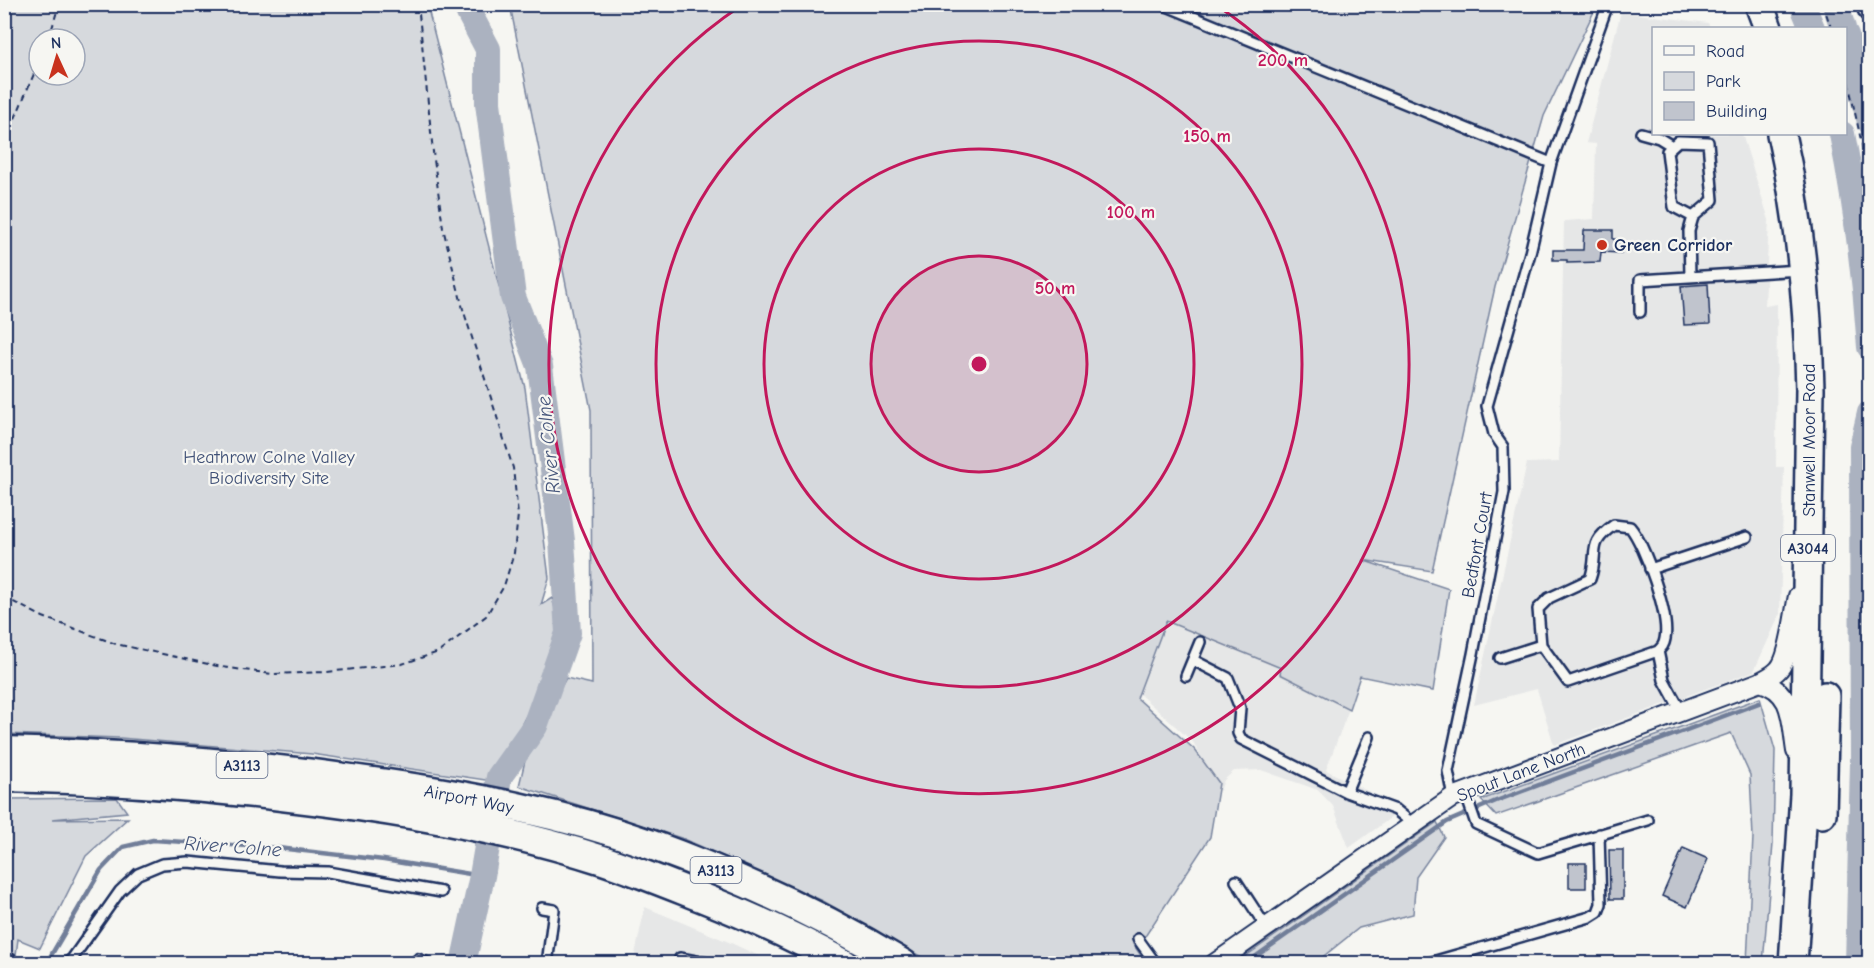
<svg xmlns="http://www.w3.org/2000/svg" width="1874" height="968" font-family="'Comic Neue',sans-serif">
<rect width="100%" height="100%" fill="#f6f6f2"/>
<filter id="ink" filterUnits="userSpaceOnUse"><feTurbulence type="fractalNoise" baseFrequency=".0167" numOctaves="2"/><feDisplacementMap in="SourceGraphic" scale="12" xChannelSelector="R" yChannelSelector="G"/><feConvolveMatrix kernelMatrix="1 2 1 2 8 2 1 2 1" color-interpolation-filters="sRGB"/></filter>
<g filter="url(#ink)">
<path fill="#e6e7e7" d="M1621,12L1708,23L1710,28H1654V134H1742L1769,220L1765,306L1777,304L1776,467H1784L1780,614L1754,671L1554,745L1537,689L1474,705L1527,463L1559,462L1564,221L1594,219L1596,144L1586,143Z
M1163,619L1281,668L1280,674L1349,709L1326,770L1403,809L1349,848L1333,806L1318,790L1261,770L1234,771L1224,780L1220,791L1193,742L1137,692Z
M645,907L731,943L774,963L633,964Z"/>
<path fill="#d6d9dd" stroke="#78849e" stroke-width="1.5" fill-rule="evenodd" d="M5,4L427,5L525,388L549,578L541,605L552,598L561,629L530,708L492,781L312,754L120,738L5,734ZM39,39H75V75H39Z
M510,5H1597L1544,116L1495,287L1432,571L1362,560L1449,589L1433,691L1360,676L1349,709L1280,674L1281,668L1166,621L1137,698L1195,750L1219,783L1210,837L1146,935L1133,944L1146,963H932L823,901L684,839L519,786L528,748L566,678L592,684L591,410Z
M1760,698L1775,750L1773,844L1763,963H1747L1753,837L1750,775L1731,733L1496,816L1481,800Z
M117,798L127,812L52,819L128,818L86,856L40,948L18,939L16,955L5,950V799Z
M1437,822L1444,837L1416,877L1413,914L1359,928L1315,963H1236Z"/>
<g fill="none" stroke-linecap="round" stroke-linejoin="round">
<path stroke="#717e99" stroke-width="4.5" d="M46,964L101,870L123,847L153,840L278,848L384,860L482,876
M1245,964L1447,822L1496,801L1759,703"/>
<path stroke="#abb2c0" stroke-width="26" d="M1802,4L1812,28
M1835,4L1843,28
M1846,36L1870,122
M1842,134C1856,205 1865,275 1870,347
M463,964L482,876L499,777L535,726L568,633L562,541L540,366L513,297L488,103V49L469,13L468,4
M1858,964L1863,763L1862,447L1870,413"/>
</g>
<path fill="#c0c4cd" stroke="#1b2f5e" stroke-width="1.5" d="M1584,230H1613V239L1621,240V253L1601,252L1600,262L1567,263V260H1553V250H1583Z
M1708,284L1710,324L1684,325L1681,286Z
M1683,848L1708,859L1687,907L1662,896Z
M1609,850H1623V899H1610Z
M1569,863H1586V888H1569Z"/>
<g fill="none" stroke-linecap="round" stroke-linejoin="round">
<defs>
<path id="service" d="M1162,4L1551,163L1530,253L1487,406L1494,434L1503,447L1504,492L1473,654L1448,771L1453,797
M1641,133L1659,138L1672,146
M1551,163L1608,4
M1690,277L1689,231L1693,217L1713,200L1708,142L1678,141L1667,151L1674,207L1693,217
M1640,312V280L1801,270
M1650,569L1747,537
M1541,645L1538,609L1549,598L1590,579C1600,552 1585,545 1614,525L1630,527C1645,545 1670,616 1665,639C1664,645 1662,647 1658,651L1664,680L1681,711
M1500,658L1541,645L1568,682L1658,651
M1193,660L1228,678L1240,708L1238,733L1241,739L1346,792
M1186,676L1200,642
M1369,737L1346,792L1396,810L1413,824
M1465,792L1476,824L1538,853L1648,820
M1236,881L1266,927
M542,908L554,910L547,964
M1138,939L1156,964
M680,958L712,964
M66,964L72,959L120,891L138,874L162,864L188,862L280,871L328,872L441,892
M414,964L418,959L430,964
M1425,964L1590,917L1598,912L1601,904L1599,834"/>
<path id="minor" d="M1760,682C1794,691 1791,721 1796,751
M1214,964L1453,797L1760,682C1767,678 1774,675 1779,669C1790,657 1794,613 1798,596"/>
<path id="tertiary" d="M1867,4L1870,11
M4,962L7,964"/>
<path id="primary" d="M1759,4L1768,28
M1781,134C1800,218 1808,303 1810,389L1804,794L1793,964
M1822,814L1825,696"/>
<path id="trunk" d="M4,751C133,754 261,765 388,784C476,797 565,814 649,844C737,876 822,915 903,964
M4,777C103,779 200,786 298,798C401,810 504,828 603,860C636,871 668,884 701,897C749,916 798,938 844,964"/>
</defs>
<use href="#service" stroke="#1b2f5e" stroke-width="14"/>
<use href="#minor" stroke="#1b2f5e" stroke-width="22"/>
<use href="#tertiary" stroke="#1b2f5e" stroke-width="26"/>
<use href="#primary" stroke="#1b2f5e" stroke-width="32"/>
<use href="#trunk" stroke="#1b2f5e" stroke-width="33"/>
<path stroke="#1b2f5e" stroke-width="2" stroke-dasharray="6 4.5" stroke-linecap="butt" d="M1823,4L1831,28
M49,39L59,4
M1846,72L1870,181
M4,136L11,128L39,62
M4,597L43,617L116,644L222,667L272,674L327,672L402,664L439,652L486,616L504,586L514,553L518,515L513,468L463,309L443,228L433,152L418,4"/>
<use href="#service" stroke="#f6f6f2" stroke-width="9"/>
<use href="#minor" stroke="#f6f6f2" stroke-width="18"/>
<use href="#tertiary" stroke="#f6f6f2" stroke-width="21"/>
<use href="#primary" stroke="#f6f6f2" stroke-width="27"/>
<use href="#trunk" stroke="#f6f6f2" stroke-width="28"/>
</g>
</g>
<circle cx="979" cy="364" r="108" fill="#c2185b" fill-opacity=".12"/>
<g fill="none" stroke="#c2185b" stroke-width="3">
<circle cx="979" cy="364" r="108"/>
<circle cx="979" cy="364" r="215"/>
<circle cx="979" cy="364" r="323"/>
<path d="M1216 5A430 430 0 1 1 742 5"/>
</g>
<circle fill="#c8321e" stroke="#f6f6f2" stroke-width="2" cx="1602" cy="245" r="6"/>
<g text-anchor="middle" stroke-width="4.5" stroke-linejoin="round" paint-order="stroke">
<g fill="#f6f6f2" stroke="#5d6b8a" stroke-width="1.5">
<rect x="1781" y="535" width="54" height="26" rx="4.5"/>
<rect x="216.5" y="752" width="51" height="26" rx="4.5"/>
<rect x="690.5" y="857" width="51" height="26" rx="4.5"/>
</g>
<g font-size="16" font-weight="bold" fill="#1b2f5e">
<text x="1808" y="554">A3044</text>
<text x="242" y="771">A3113</text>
<text x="716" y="876">A3113</text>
</g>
<g font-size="18" font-weight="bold" fill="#1b2f5e" stroke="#f6f6f2" text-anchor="start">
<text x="1614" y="251">Green Corridor</text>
</g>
<g font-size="18" fill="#1b2f5e" stroke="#f6f6f2">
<text transform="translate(1809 440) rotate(-90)" y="6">Stanwell Moor Road</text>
<text transform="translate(1477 545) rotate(-80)" y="6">Bedfont Court</text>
<text transform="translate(1521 772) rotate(-21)" y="6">Spout Lane North</text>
<text transform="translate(469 799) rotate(11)" y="6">Airport Way</text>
</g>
<g font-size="18" fill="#405177" stroke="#f6f6f2">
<text x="269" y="463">Heathrow Colne Valley<tspan x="269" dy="21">Biodiversity Site</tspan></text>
</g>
<g font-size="20" font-style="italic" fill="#46567b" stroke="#f6f6f2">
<text transform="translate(548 445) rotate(-96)" y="7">River Colne</text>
<text transform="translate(233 846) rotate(4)" y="7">River Colne</text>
</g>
</g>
<circle cx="979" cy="364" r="9" fill="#c2185b" stroke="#f6f6f2" stroke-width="3"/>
<g font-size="18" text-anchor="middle" font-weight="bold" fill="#c2185b" stroke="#f6f6f2" stroke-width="4.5" stroke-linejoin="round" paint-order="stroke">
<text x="1283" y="66">200 m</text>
<text x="1207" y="142">150 m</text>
<text x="1131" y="218">100 m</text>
<text x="1055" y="294">50 m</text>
</g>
<rect width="1874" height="968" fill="none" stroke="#f6f6f2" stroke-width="24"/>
<rect x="12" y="12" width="1850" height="944" fill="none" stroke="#1b2f5e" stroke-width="2" filter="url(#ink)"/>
<rect x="1652" y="27" width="195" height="108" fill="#f6f6f2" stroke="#9ea6b7" stroke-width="1.5"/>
<rect x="1664" y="46" width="30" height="9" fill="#f6f6f2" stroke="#9ea6b7" stroke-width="1.5"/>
<text x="1706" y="57" font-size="18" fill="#1b2f5e">Road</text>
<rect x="1664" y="72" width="30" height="18" fill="#d6d9dd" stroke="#9ea6b7" stroke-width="1.5"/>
<text x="1706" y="87" font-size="18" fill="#1b2f5e">Park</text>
<rect x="1664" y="102" width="30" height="18" fill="#c0c4cd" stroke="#9ea6b7" stroke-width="1.5"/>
<text x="1706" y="117" font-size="18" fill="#1b2f5e">Building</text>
<g transform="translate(57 57) rotate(356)"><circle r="28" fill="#f6f6f2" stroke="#9ea6b7" stroke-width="1.5"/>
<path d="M0-4.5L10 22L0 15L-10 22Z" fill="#c8321e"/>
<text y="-9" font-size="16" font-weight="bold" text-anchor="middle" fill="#1b2f5e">N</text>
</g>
</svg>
